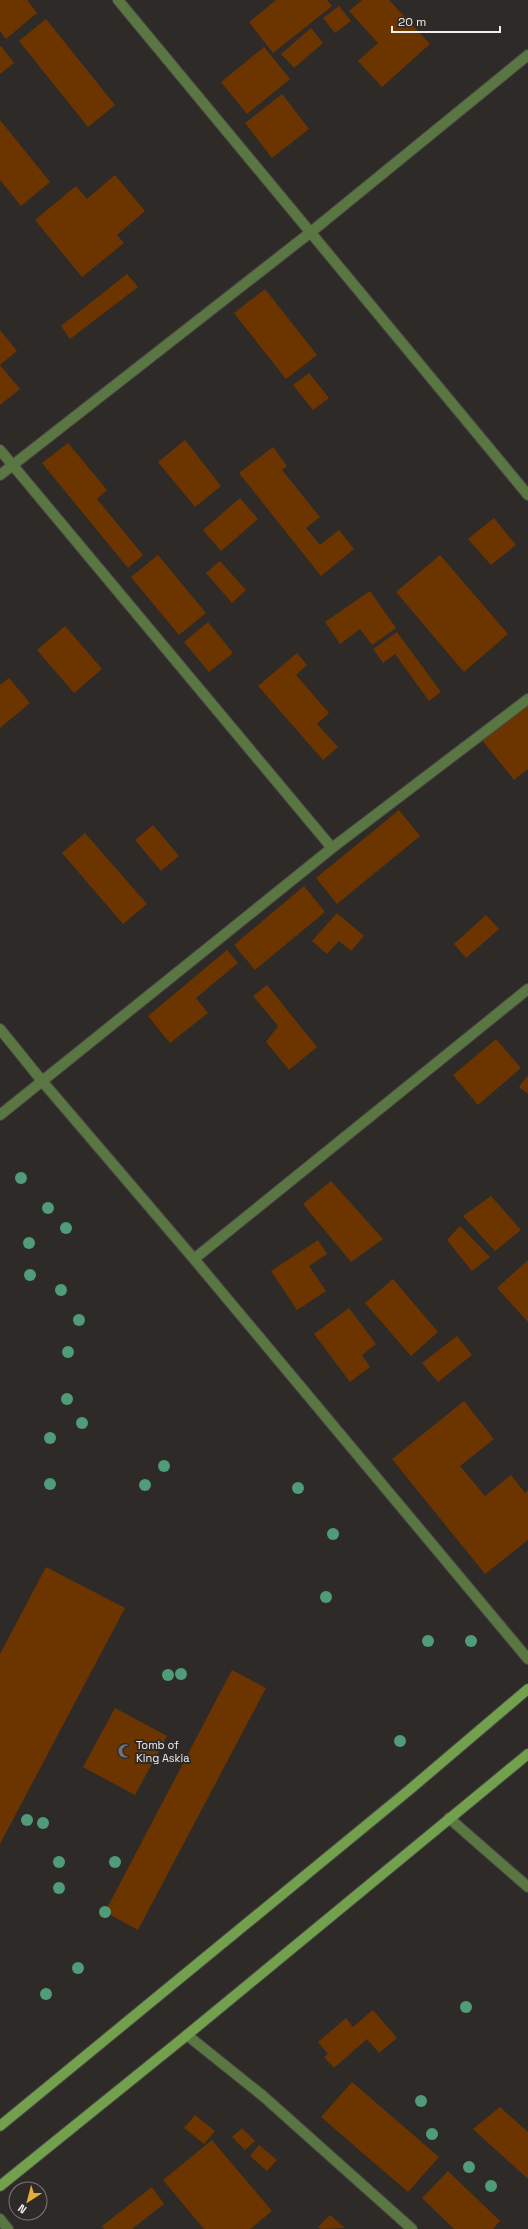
<svg xmlns="http://www.w3.org/2000/svg" width="528" height="2229" font-family="'Space Grotesk',sans-serif">
<rect width="100%" height="100%" fill="#2d2a28"/>
<path fill="#6c3500" d="M0,0H27L37,13L6,39L0,31Z
M276,0H327L332,6L273,53L249,22Z
M362,0H389L430,44L382,87L358,61L378,43L349,11Z
M339,6L351,21L335,33L323,18Z
M46,19L115,105L88,127L19,41Z
M311,28L323,43L294,68L281,54Z
M1,46L14,63L0,74V47Z
M264,47L290,79L247,114L221,82Z
M282,94L309,129L272,158L245,123Z
M0,120L50,182L21,206L0,180Z
M115,175L145,211L117,235L124,243L82,277L35,220L76,186L87,199Z
M127,274L138,287L70,339L61,326Z
M265,289L317,355L286,379L234,313Z
M0,330L17,351L0,365L20,389L0,405Z
M309,373L329,398L313,410L293,385Z
M185,440L221,486L195,507L158,462Z
M68,443L107,490L97,499L143,555L128,568L42,463Z
M273,447L287,466L282,470L320,517L306,528L320,545L339,530L354,549L321,576L239,473Z
M240,498L258,519L221,551L203,530Z
M494,518L516,545L491,565L468,539Z
M158,555L206,613L179,635L131,577Z
M440,555L508,634L464,672L396,592Z
M220,561L246,590L232,603L206,573Z
M370,591L396,628L372,645L360,629L340,644L325,622Z
M208,622L233,653L209,672L184,642Z
M65,626L102,669L74,693L37,650Z
M397,632L441,692L429,701L395,654L383,663L373,649Z
M297,653L307,665L296,675L329,713L317,724L338,747L323,760L258,686Z
M9,678L30,703L0,728V685Z
M528,704V769L514,780L482,740Z
M399,810L420,836L337,904L316,878Z
M153,825L179,856L161,871L135,840Z
M85,833L147,904L123,924L62,853Z
M304,886L325,912L255,970L234,945Z
M337,913L364,936L351,951L339,941L327,954L312,941Z
M486,915L499,929L466,958L454,944Z
M227,950L238,963L196,998L208,1013L170,1043L148,1016Z
M267,985L317,1047L289,1070L266,1042L278,1026L253,996Z
M496,1039L521,1068L478,1105L453,1075Z
M528,1075V1094L519,1087Z
M331,1181L383,1239L351,1262L303,1204Z
M491,1196L521,1230L495,1251L463,1216Z
M460,1226L490,1257L472,1271L447,1240Z
M318,1240L327,1254L309,1266L326,1291L297,1310L271,1271Z
M528,1260V1322L497,1288Z
M393,1279L438,1332L411,1356L365,1303Z
M349,1308L376,1344L362,1355L370,1367L350,1382L314,1334Z
M457,1336L472,1355L438,1382L422,1363Z
M464,1401L494,1439L460,1466L485,1496L511,1475L525,1493L528,1490V1540L485,1574L392,1459Z
M46,1567L125,1608L0,1844V1654Z
M232,1670L266,1688L138,1930L105,1912Z
M115,1708L167,1736L135,1795L83,1767Z
M373,2010L397,2038L379,2053L367,2039L334,2068L324,2057L328,2054L318,2042L346,2018L353,2027Z
M352,2082L439,2157L408,2192L321,2117Z
M500,2107L528,2132V2179L473,2129Z
M195,2115L215,2131L204,2144L184,2128Z
M242,2128L255,2141L245,2150L232,2137Z
M212,2140L272,2211L250,2229H204L163,2180Z
M259,2145L277,2160L267,2171L250,2156Z
M448,2171L500,2221L493,2229H454L422,2198Z
M152,2187L164,2204L132,2229H104L102,2226Z
M330,2215L345,2228L321,2229L318,2227Z"/>
<g fill="none" stroke-linecap="round" stroke-linejoin="round">
<defs>
<path id="street" d="M118,0L528,495
M0,450L332,848
M0,475L311,232L528,55
M0,1029L42,1081L194,1259L528,1659
M0,1115L332,848L528,699
M194,1259L528,989
M449,1818L528,1887
M187,2035L263,2096L412,2229
M0,2219L8,2229"/>
<path id="secondary" d="M0,2126L408,1791L528,1689
M0,2186L187,2035L528,1754"/>
</defs>
<use href="#street" stroke="#484544" stroke-width="12"/>
<use href="#secondary" stroke="#484544" stroke-width="12"/>
<use href="#street" stroke="#597643" stroke-width="10"/>
<use href="#secondary" stroke="#72a04d" stroke-width="10"/>
</g>
<g fill="#509c79">
<circle cx="21" cy="1178" r="6"/>
<circle cx="48" cy="1208" r="6"/>
<circle cx="66" cy="1228" r="6"/>
<circle cx="29" cy="1243" r="6"/>
<circle cx="30" cy="1275" r="6"/>
<circle cx="61" cy="1290" r="6"/>
<circle cx="79" cy="1320" r="6"/>
<circle cx="68" cy="1352" r="6"/>
<circle cx="67" cy="1399" r="6"/>
<circle cx="82" cy="1423" r="6"/>
<circle cx="50" cy="1438" r="6"/>
<circle cx="164" cy="1466" r="6"/>
<circle cx="50" cy="1484" r="6"/>
<circle cx="145" cy="1485" r="6"/>
<circle cx="298" cy="1488" r="6"/>
<circle cx="333" cy="1534" r="6"/>
<circle cx="326" cy="1597" r="6"/>
<circle cx="428" cy="1641" r="6"/>
<circle cx="471" cy="1641" r="6"/>
<circle cx="181" cy="1674" r="6"/>
<circle cx="168" cy="1675" r="6"/>
<circle cx="400" cy="1741" r="6"/>
<circle cx="27" cy="1820" r="6"/>
<circle cx="43" cy="1823" r="6"/>
<circle cx="59" cy="1862" r="6"/>
<circle cx="115" cy="1862" r="6"/>
<circle cx="59" cy="1888" r="6"/>
<circle cx="105" cy="1912" r="6"/>
<circle cx="78" cy="1968" r="6"/>
<circle cx="46" cy="1994" r="6"/>
<circle cx="466" cy="2007" r="6"/>
<circle cx="421" cy="2101" r="6"/>
<circle cx="432" cy="2134" r="6"/>
<circle cx="469" cy="2167" r="6"/>
<circle cx="491" cy="2186" r="6"/>
</g>
<defs>
<symbol id="mosque-bare" viewBox="-9 -9 18 18"><path d="M3.5-4.9A6 6 0 1 0 3.5 4.9A5 5 0 1 1 3.5-4.9Z" fill="#6b7280" stroke="#2d2a28" stroke-width="2.5" paint-order="stroke"/></symbol>
</defs>
<g fill-rule="evenodd">
<use href="#mosque-bare" x="115" y="1741" width="20" height="20"/>
</g>
<g text-anchor="middle" stroke-width="4" stroke-linejoin="round" paint-order="stroke">
<g font-size="11" fill="#f0eeed" stroke="#2d2a28" text-anchor="start">
<text x="136" y="1749">Tomb of<tspan x="136" dy="13">King Askia</tspan></text>
</g>
</g>
<g transform="translate(28 2201) rotate(216)"><circle r="19" fill="#2d2a28" stroke="#7b7877"/>
<path d="M0-3L7 15L0 10L-7 15Z" fill="#e2af34"/>
<text y="-6" font-size="11" font-weight="bold" text-anchor="middle" fill="#f0eeed">N</text>
</g>
<path d="M392 26v6h108v-6" fill="none" stroke="#f0eeed" stroke-width="2"/>
<text x="398" y="26" font-size="12" fill="#f0eeed" stroke="#2d2a28" stroke-width="3" paint-order="stroke">20 m</text>
</svg>
